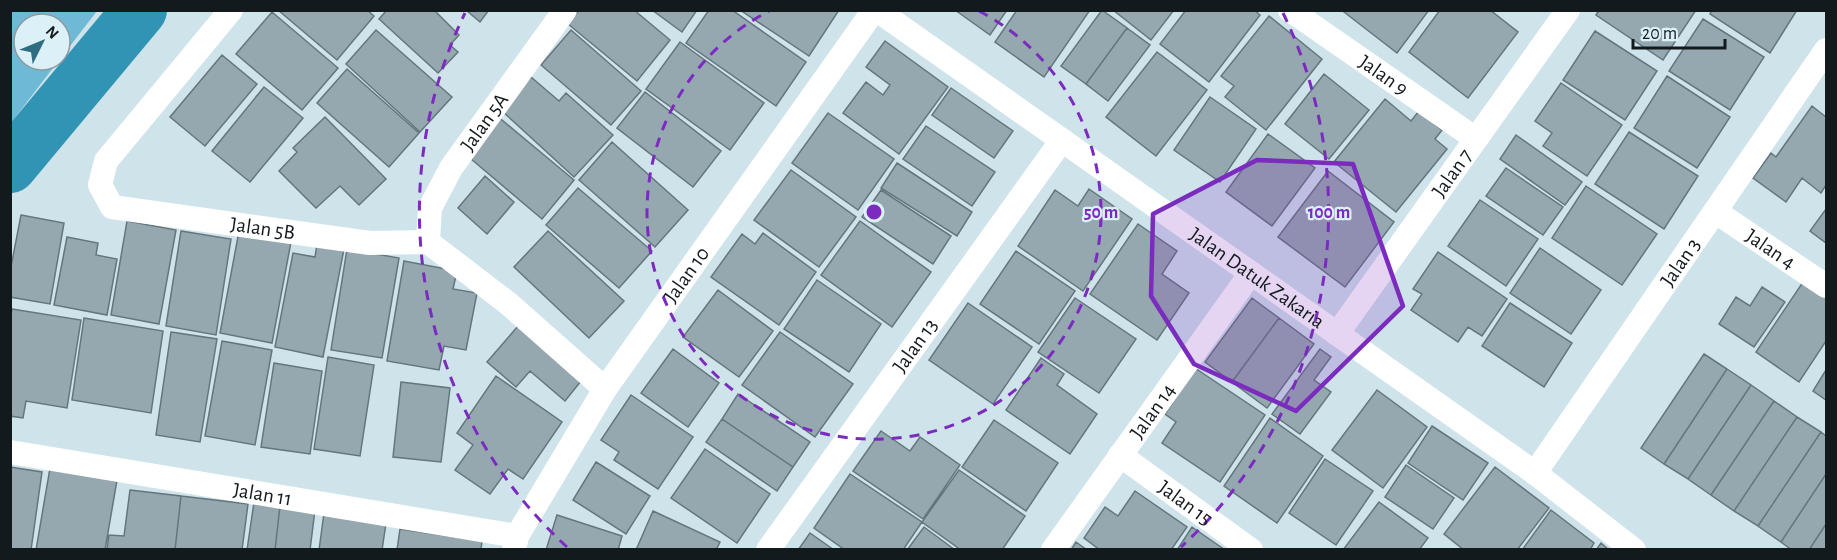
<svg xmlns="http://www.w3.org/2000/svg" width="1837" height="560" font-family="'Alegreya Sans',sans-serif">
<rect width="100%" height="100%" fill="#cfe3eb"/>
<path fill="#6ebad6" d="M11,10L97,11L60,59V24H24V60H59L11,123Z"/>
<g fill="none" stroke-linecap="round" stroke-linejoin="round">
<path stroke="#3294b4" stroke-width="54" d="M10,166L140,10"/>
</g>
<path fill="#95a8b0" stroke="#64767d" stroke-width="1.5" d="M278,10H367L374,16L337,60Z
M387,10H434L459,35L450,45L458,52L438,73L379,19Z
M466,10H489L480,22Z
M579,10H634L670,40L637,81L568,24Z
M652,10H697L682,32Z
M709,10H732L806,62L776,106L686,43Z
M740,10H839L809,56Z
M955,10H1007L990,35Z
M1017,10H1090L1044,77L995,42Z
M1102,10L1127,28L1086,84L1061,66Z
M1113,10H1174L1151,40Z
M1186,10H1254L1260,15L1209,82L1160,44Z
M1346,10H1429L1397,53L1344,12Z
M1440,10H1490L1518,32L1468,98L1409,52Z
M1599,10H1696L1663,60L1596,15Z
M1712,10H1797L1770,53L1710,14Z
M272,12L338,68L302,110L236,54Z
M1269,16L1322,59L1266,130L1225,97L1234,86L1221,76Z
M1703,19L1764,57L1730,110L1669,71Z
M1127,28L1150,45L1108,101L1086,84Z
M376,30L452,97L420,132L346,64Z
M571,30L641,91L611,125L541,65Z
M1595,31L1657,71L1625,120L1563,80Z
M885,41L948,87L899,154L843,113L866,82L883,95L890,85L866,67Z
M680,42L764,103L730,150L646,89Z
M1157,52L1207,90L1156,156L1106,117Z
M222,55L257,84L205,146L170,117Z
M347,69L419,133L389,167L317,103Z
M1324,74L1369,110L1329,159L1285,124Z
M1667,76L1730,117L1697,168L1634,128Z
M531,77L559,101L566,93L613,135L574,177L501,110Z
M1561,83L1622,125L1587,176L1543,146L1552,133L1535,121Z
M264,87L303,118L250,182L212,151Z
M951,88L1013,131L994,158L932,115Z
M645,92L721,151L693,187L617,128Z
M1210,97L1256,129L1220,182L1174,150Z
M1385,99L1411,121L1419,111L1442,130L1435,139L1447,149L1396,212L1334,162Z
M1812,106L1826,117V185L1821,193L1802,178L1786,202L1753,178L1771,153L1776,157Z
M828,113L894,159L858,210L792,163Z
M496,115L574,180L542,219L464,153Z
M325,117L386,179L359,205L340,186L316,208L279,171L297,152L293,148Z
M926,126L995,172L972,206L903,159Z
M1629,132L1698,176L1664,229L1595,184Z
M1268,134L1315,168L1272,226L1226,192Z
M1516,135L1582,182L1565,205L1500,159Z
M612,142L688,210L655,247L579,180Z
M897,163L972,212L957,236L881,188Z
M1506,168L1563,207L1543,235L1486,196Z
M791,170L856,217L819,267L754,220Z
M1328,171L1394,222L1345,287L1278,237Z
M485,176L514,202L487,234L458,208Z
M1586,186L1657,234L1622,285L1552,238Z
M578,188L652,251L619,288L546,225Z
M1089,189L1132,219L1083,291L1018,246L1055,190L1078,206Z
M881,190L951,236L933,264L862,217Z
M1480,200L1538,239L1506,286L1448,246Z
M1826,209V243L1810,231Z
M21,215L64,223L50,304L10,297V272Z
M127,221L176,230L159,324L111,315Z
M860,221L931,272L892,327L821,275Z
M1138,224L1177,251L1162,274L1189,293L1157,340L1090,294Z
M181,231L231,239L216,335L166,326Z
M239,231L291,242L272,343L220,333Z
M548,231L624,301L589,338L514,267Z
M763,233L816,272L779,325L711,277L742,234L755,244Z
M67,237L98,243L96,255L117,259L107,315L54,305Z
M317,244L344,249L323,357L275,347L293,253L315,257Z
M1540,248L1601,290L1571,334L1510,293Z
M347,249L399,258L382,358L331,350Z
M1016,251L1075,291L1039,344L980,304Z
M1438,252L1507,299L1482,336L1468,327L1458,342L1411,310L1422,294L1413,289Z
M404,261L457,271L453,289L477,293L466,350L444,346L439,370L387,361Z
M817,280L881,324L849,372L784,329Z
M1803,282L1826,298V341L1799,382L1756,352Z
M1762,287L1785,302L1754,347L1719,324L1736,297L1750,306Z
M718,290L773,331L739,377L683,337Z
M1075,298L1136,339L1099,393L1038,352Z
M1252,298L1279,318L1232,382L1205,362Z
M968,303L1032,347L993,404L929,360Z
M1510,303L1572,343L1544,387L1482,346Z
M12,309L81,320L67,408L26,401L23,418L10,416V319Z
M84,318L163,331L151,413L72,400Z
M1279,318L1314,344L1267,408L1232,382Z
M518,326L581,381L565,401L530,371L516,387L487,362Z
M171,332L217,339L200,442L156,435Z
M780,332L853,384L815,437L742,385Z
M222,341L272,350L255,445L205,436Z
M673,349L719,383L688,427L641,393Z
M1320,349L1331,357L1314,380L1331,392L1300,434L1272,414Z
M1704,354L1727,369L1664,464L1641,448Z
M328,357L374,365L360,456L314,449Z
M1041,358L1064,374L1057,385L1097,414L1070,454L1006,410Z
M274,363L322,371L310,454L261,447Z
M1195,368L1265,415L1220,482L1162,443L1176,422L1165,414Z
M1727,369L1751,385L1688,479L1664,464Z
M1826,370V400L1813,391Z
M496,376L562,422L523,479L508,469L490,494L455,470L473,445L457,433Z
M401,382L450,388L441,462L393,457Z
M1751,385L1774,401L1711,495L1688,479Z
M1377,390L1427,427L1383,488L1332,450Z
M738,394L810,442L793,467L722,419Z
M631,395L693,437L658,489L614,460L619,452L601,440Z
M1774,401L1797,417L1734,511L1711,495Z
M1797,417L1821,432L1758,526L1734,511Z
M1270,418L1323,456L1277,523L1224,486Z
M722,419L793,467L777,491L706,442Z
M994,420L1058,463L1026,511L962,467Z
M1432,426L1488,463L1463,500L1408,463Z
M881,431L910,451L920,437L960,465L923,519L853,471Z
M1821,432L1826,436V474L1781,542L1758,526Z
M705,449L770,494L737,543L671,498Z
M1325,459L1373,491L1336,545L1289,513Z
M596,462L650,496L626,534L573,500Z
M1406,465L1454,498L1433,529L1385,497Z
M10,467L42,472L31,550H10Z
M1495,467L1549,508L1517,550H1464L1444,534Z
M50,468L117,480L105,550H36Z
M959,470L1025,516L1002,550H961L922,522Z
M850,474L922,522L903,550H845L814,528Z
M1826,474V524L1809,550H1792L1781,542Z
M130,490L181,496L175,550H107L109,535L124,536Z
M1135,491L1187,527L1171,550H1100L1084,538L1105,507L1118,516Z
M181,496L248,504L242,550H175Z
M254,502L280,506L275,550H247Z
M1379,502L1428,538L1419,550H1343Z
M280,506L315,510L310,550H275Z
M1551,510L1594,543L1590,550H1522Z
M653,511L720,542L716,550H636Z
M324,513L386,523L382,550H319Z
M557,515L622,536L618,550H546Z
M1826,524V550H1809Z
M924,527L955,550H907Z
M1192,527L1225,550H1177Z
M400,529L482,541L481,550H397Z
M810,533L834,550H798Z
M1076,542L1087,550H1071Z
M1601,543L1609,550H1596Z"/>
<g fill="none" stroke-linecap="round" stroke-linejoin="round">
<g stroke="#fff" stroke-width="24">
<path id="s1" d="M231,10L106,161L100,185L112,207L370,243L428,242L509,304L605,389"/>
<path id="s2" d="M877,10L1535,473L1634,550"/>
<path id="s3" d="M1290,10L1476,139"/>
<path id="s4" d="M1716,212L1826,286"/>
<path id="s5" d="M428,242L430,208L451,168L565,10"/>
<path id="s6" d="M1337,334L1568,10"/>
<path id="s7" d="M10,452L517,536"/>
<path id="s8" d="M1120,455L1251,550"/>
<path id="s9" d="M1535,473L1826,50"/>
<path id="s10" d="M514,550L517,536L605,389L874,10"/>
<path id="s11" d="M768,550L1062,140"/>
<path id="s12" d="M1053,550L1251,273"/>
</g>
</g>
<path fill="#7b2cbf" fill-opacity="0.2" stroke="#7b2cbf" stroke-width="4.5" stroke-linejoin="round" d="M1257,160L1353,164L1403,306L1296,411L1194,364L1151,296L1153,214Z"/>
<g fill="none" stroke="#7b2cbf" stroke-width="3" stroke-dasharray="10 8">
<path d="M979 11A227 227 0 1 1 769 11"/>
<path d="M567 547A455 455 0 0 1 465 13M1283 13A455 455 0 0 1 1181 547"/>
</g>
<g text-anchor="middle" stroke-width="4.5" stroke-linejoin="round" paint-order="stroke">
<g font-size="21" fill="#131a1d" stroke="#dcf0f8">
<text dy="7" stroke="none"><textPath href="#s3" startOffset="114">Jalan 9</textPath></text>
<text dy="7" stroke="none"><textPath href="#s5" startOffset="136">Jalan 5A</textPath></text>
<text dy="7" stroke="none"><textPath href="#s6" startOffset="198">Jalan 7</textPath></text>
<text dy="7" stroke="none"><textPath href="#s1" startOffset="398">Jalan 5B</textPath></text>
<text dy="7" stroke="none"><textPath href="#s4" startOffset="66">Jalan 4</textPath></text>
<text dy="7" stroke="none"><textPath href="#s9" startOffset="256">Jalan 3</textPath></text>
<text dy="7" stroke="none"><textPath href="#s10" startOffset="326">Jalan 10</textPath></text>
<text dy="7" stroke="none"><textPath href="#s2" startOffset="465">Jalan Datuk Zakaria</textPath></text>
<text dy="7" stroke="none"><textPath href="#s11" startOffset="252">Jalan 13</textPath></text>
<text dy="7" stroke="none"><textPath href="#s12" startOffset="171">Jalan 14</textPath></text>
<text dy="7" stroke="none"><textPath href="#s7" startOffset="256">Jalan 11</textPath></text>
<text dy="7" stroke="none"><textPath href="#s8" startOffset="81">Jalan 15</textPath></text>
</g>
</g>
<circle cx="874" cy="212" r="9" fill="#7b2cbf" stroke="#dcf0f8" stroke-width="3"/>
<g font-size="18" text-anchor="middle" font-weight="bold" fill="#7b2cbf" stroke="#dcf0f8" stroke-width="4.5" stroke-linejoin="round" paint-order="stroke">
<text x="1101" y="218">50 m</text>
<text x="1329" y="218">100 m</text>
</g>
<rect width="1837" height="560" fill="none" stroke="#131a1d" stroke-width="24"/>
<g transform="translate(42 42) rotate(47)"><circle r="28" fill="#dcf0f8" stroke="#8c9aa0" stroke-width="1.5"/>
<path d="M0-4.5L10 22L0 15L-10 22Z" fill="#2f6d83"/>
<text y="-9" font-size="16" font-weight="bold" text-anchor="middle" fill="#131a1d">N</text>
</g>
<path d="M1633 39v9h92v-9" fill="none" stroke="#131a1d" stroke-width="3"/>
<text x="1642" y="39" font-size="18" fill="#131a1d" stroke="#dcf0f8" stroke-width="4.5" paint-order="stroke">20 m</text>
</svg>
